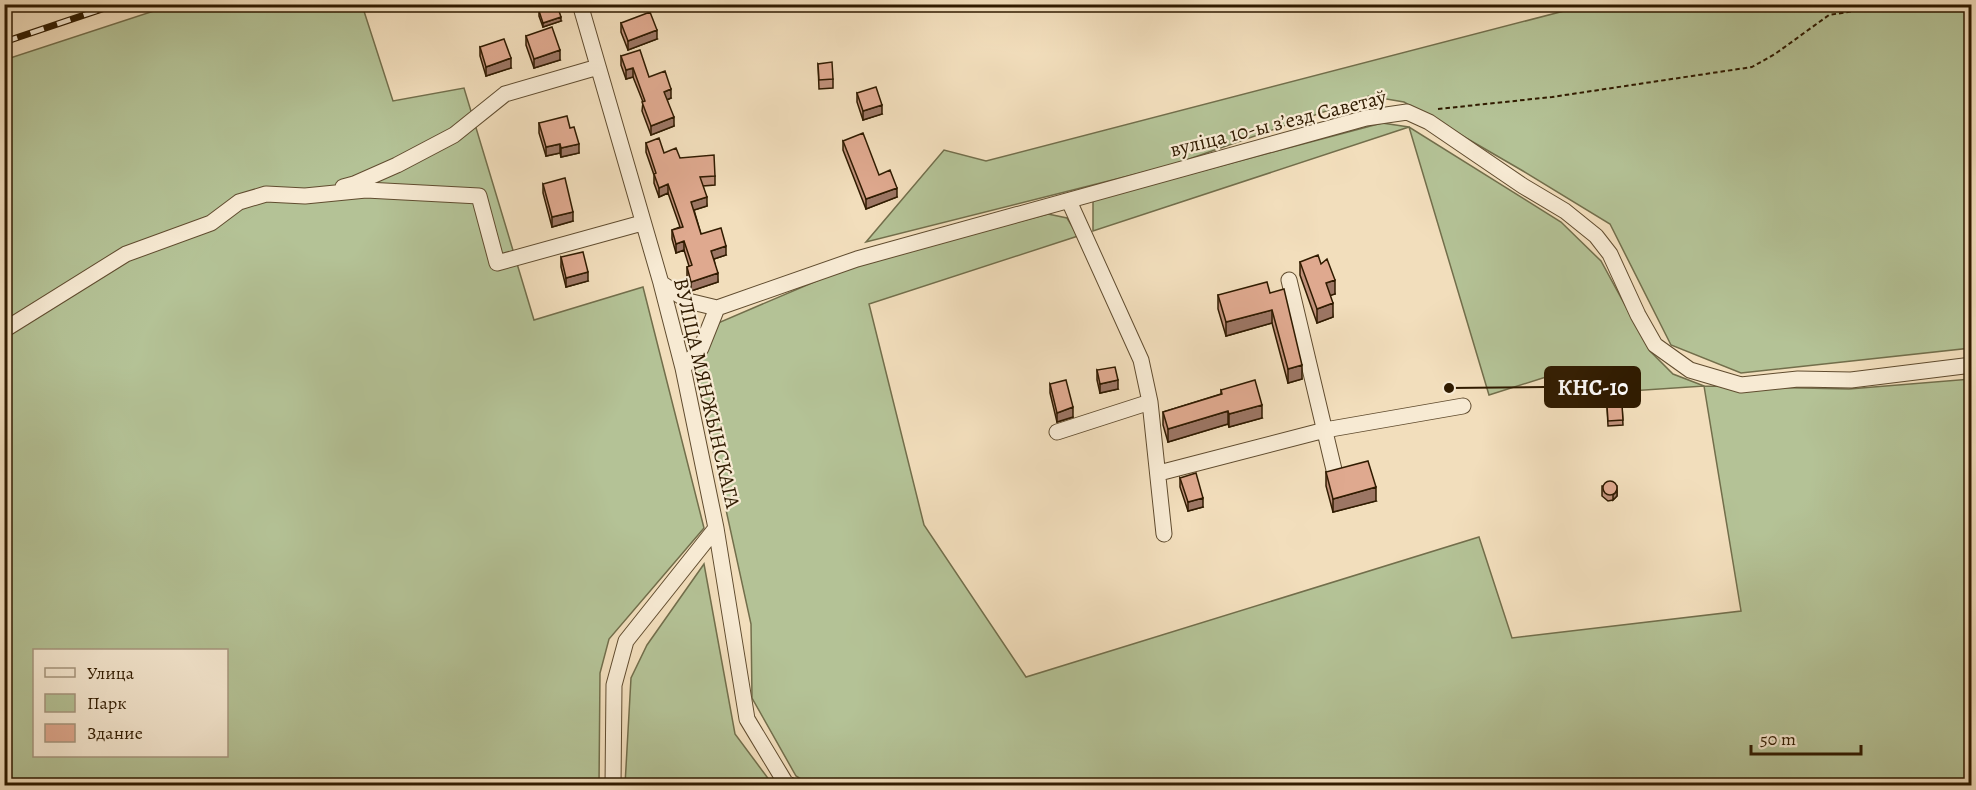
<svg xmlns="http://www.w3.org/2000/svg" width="1976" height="790" font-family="Alegreya,serif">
<rect width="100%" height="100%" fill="#f2debc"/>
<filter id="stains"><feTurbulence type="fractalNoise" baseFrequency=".00333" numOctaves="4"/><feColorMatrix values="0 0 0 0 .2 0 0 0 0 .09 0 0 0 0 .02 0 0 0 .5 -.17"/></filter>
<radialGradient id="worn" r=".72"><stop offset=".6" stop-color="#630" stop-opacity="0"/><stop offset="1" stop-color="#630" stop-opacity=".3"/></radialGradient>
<path fill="#b4c296" stroke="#726e4b" stroke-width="1.5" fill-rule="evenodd" d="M172,5H362L393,101L464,88L534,320L643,287L704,528L609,639L600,673L599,785H5L4,60ZM34,650H226V756H34Z
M1587,5H1971V348L1741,373L1671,345L1610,224L1523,171L1404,102L1369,96L1172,165L866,242L944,150L986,161Z
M1382,123L1409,127L1561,222L1601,261L1650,351L1673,374L1704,386L1849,389L1971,379V785H810L796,776L752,698L751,624L695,368L718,323L854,265L1048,214L1067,218L1078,236L869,304L924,525L1026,677L1479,537L1512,638L1741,611L1704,386L1615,392L1611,382L1579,385L1568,370L1489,395L1409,127L1093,231V200Z
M704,564L735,734L773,785H625L631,678L647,645Z"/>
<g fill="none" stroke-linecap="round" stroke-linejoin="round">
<defs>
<path id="minor" d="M580,4L661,283L683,368L716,528L747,719L785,782L791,786
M343,187L354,184L397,165L454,135L505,94L598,67
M1069,201L1141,360L1150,402L1164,534
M1289,280L1335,474
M661,283L688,301L717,308L857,259L1366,118L1407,112L1429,122L1523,186L1565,211L1596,236L1610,254L1638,315L1655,345L1690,370L1741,385L1798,379L1851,380L1972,365
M4,330L126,254L211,223L239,202L266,194L305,196L366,190L479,196L497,263L642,223
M683,368L701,348L717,308
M1057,432L1150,402
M1159,473L1325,430L1463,406
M613,786L614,685L626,641L716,528"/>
</defs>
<use href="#minor" stroke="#604c2f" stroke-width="17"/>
<path stroke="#301b00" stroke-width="2" stroke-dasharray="4.5 3" stroke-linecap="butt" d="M1438,109L1552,97L1752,67L1775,54L1829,15L1898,4"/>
<use href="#minor" stroke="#f7ead3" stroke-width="15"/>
<defs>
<path id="rail" d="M4,42L117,4"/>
</defs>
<use href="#rail" stroke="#301b00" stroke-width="7"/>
<use href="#rail" stroke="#f7ead3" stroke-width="4.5" stroke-dasharray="14" stroke-linecap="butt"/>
</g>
<path fill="#c0917b" stroke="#301b00" stroke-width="1.5" d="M539,11L561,21L543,27L539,16Z
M621,23L657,39L628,50L621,32Z
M526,36L560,60L534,68L526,45Z
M480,47L511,68L486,76L480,56Z
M621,56L649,77L671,98L667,100L674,126L651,135L642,111L643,102L633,77L626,79L621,65Z
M818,64L833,79V88L819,89Z
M857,93L882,114L863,120L857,102Z
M539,123L570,128L579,153L561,157L560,153L546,156L539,133Z
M843,141L879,175L897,197L866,209L843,150Z
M646,143L664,153L680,158L715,176V185L703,186L707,206L694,210L701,234L726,255L714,259L718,282L691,291L687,276V267L689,266L684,250L676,253L672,239V230L680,227L668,193L659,197L654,183V175L646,152Z
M543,184L573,221L552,227L543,193Z
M561,257L588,281L566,287L561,267Z
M1300,262L1321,264L1335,294L1330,295L1333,317L1317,323L1300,275Z
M1270,293L1302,379L1288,383L1272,323L1226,336L1218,309V295Z
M1097,370L1118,389L1100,393L1097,380Z
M1050,384L1073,417L1057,422L1050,393Z
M1221,390L1262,418L1229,427L1228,424L1168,442L1163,425V412L1221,394Z
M1622,405L1623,425L1608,426L1607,406Z
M1326,472L1376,501L1333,512L1326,486Z
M1180,478L1203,507L1188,511L1180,487Z
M1602,486H1617V496L1613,500L1608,501L1602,496Z"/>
<path fill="#9c7664" stroke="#301b00" stroke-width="1.5" d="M561,17V21L543,27V23Z
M657,30V39L628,50V41Z
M560,50V60L534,68V59Z
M511,58V68L486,76V67Z
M633,68V77L626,79V70Z
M671,89V98L664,101V92Z
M882,105V114L863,120V111Z
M674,117V126L651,135V126Z
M560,144V153L546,156V147Z
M579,144V153L561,157V148Z
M668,184V193L659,197V188Z
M897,188V197L866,209V199Z
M707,197V206L691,211V202Z
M573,212V221L552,227V217Z
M684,241V250L676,253V244Z
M726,246V255L711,260V251Z
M588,272V281L566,287V278Z
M718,273V282L691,291V282Z
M1335,280V294L1326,297V283Z
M1333,303V317L1317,323V309Z
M1272,310V323L1226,336V322Z
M1302,365V379L1288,383V369Z
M1118,380V389L1100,393V384Z
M1262,405V418L1229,427V414Z
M1073,407V417L1057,422V413Z
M1228,411V424L1168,442V429Z
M1376,487V501L1333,512V499Z
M1617,491V496L1613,500V495Z
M1203,498V507L1188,511V502Z"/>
<path fill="#dfa98f" stroke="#301b00" stroke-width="1.5" d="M557,5L561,17L543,23L539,11Z
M650,12L657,30L628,41L621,23Z
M552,27L560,50L534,59L526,36Z
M504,39L511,58L486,67L480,47Z
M640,50L649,77L665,71L671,89L664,92L674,117L651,126L642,102L645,101L633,68L626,70L621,56Z
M832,62L833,79L819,80L818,64Z
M876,87L882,105L863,111L857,93Z
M567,116L570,128L574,127L579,144L561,148L560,144L546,147L539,123Z
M863,133L879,175L890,170L897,188L866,199L843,141Z
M659,138L664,153L676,148L680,158L714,155L715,176L700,177L707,197L691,202L701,234L721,228L726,246L711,251L718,273L691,282L687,267L692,265L684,241L676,244L672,230L683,227L668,184L659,188L654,174L656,173L646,143Z
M565,178L573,212L552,217L543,184Z
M583,252L588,272L566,278L561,257Z
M1318,255L1321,264L1327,259L1335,280L1326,283L1333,303L1317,309L1300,262Z
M1267,282L1270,293L1284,289L1302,365L1288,369L1272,310L1226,322L1218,295Z
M1115,367L1118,380L1100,384L1097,370Z
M1066,380L1073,407L1057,413L1050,384Z
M1255,380L1262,405L1229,414L1228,411L1168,429L1163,412L1222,394L1221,390Z
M1622,405L1623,420L1608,421L1607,406Z
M1368,461L1376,487L1333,499L1326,472Z
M1196,473L1203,498L1188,502L1180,478Z
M1603 488a7 7 0 1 1 14 0a7 7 0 1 1-14 0Z"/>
<g text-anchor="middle" stroke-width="4.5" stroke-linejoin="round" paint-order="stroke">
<g font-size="21" fill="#301b00" stroke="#f7ead3">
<text transform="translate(1278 123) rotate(-14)" y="7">вуліца 10-ы зʼезд Саветаў</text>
<text transform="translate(707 393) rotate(77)" y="7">ВУЛІЦА МЯНЖЫНСКАГА</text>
</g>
</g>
<path fill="none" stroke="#301b00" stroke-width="2" d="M1449 388L1545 387"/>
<circle fill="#301b00" stroke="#f7ead3" stroke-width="2" cx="1449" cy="388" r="6"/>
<rect fill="#301b00" stroke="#301b00" stroke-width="2" x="1545" y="367" width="95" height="40" rx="6"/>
<g font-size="22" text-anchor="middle" font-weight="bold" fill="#fff">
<text x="1593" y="395">КНС-10</text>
</g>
<rect width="1976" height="790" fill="none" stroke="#f2debc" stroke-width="24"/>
<rect x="6" y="6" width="1964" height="778" fill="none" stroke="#301b00" stroke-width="3"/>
<rect x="12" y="12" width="1952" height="766" fill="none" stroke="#301b00" stroke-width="1.5"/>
<rect x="33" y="649" width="195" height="108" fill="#f7ead3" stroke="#a7977f" stroke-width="1.5"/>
<rect x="45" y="668" width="30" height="9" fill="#f7ead3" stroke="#a7977f" stroke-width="1.5"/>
<text x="87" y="679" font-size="18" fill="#301b00">Улица</text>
<rect x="45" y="694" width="30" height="18" fill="#b4c296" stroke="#a7977f" stroke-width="1.5"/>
<text x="87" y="709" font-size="18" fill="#301b00">Парк</text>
<rect x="45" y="724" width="30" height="18" fill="#dfa98f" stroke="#a7977f" stroke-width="1.5"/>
<text x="87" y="739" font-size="18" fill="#301b00">Здание</text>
<path d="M1751 745v9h110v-9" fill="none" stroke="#301b00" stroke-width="3"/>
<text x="1760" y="745" font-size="18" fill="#301b00" stroke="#f7ead3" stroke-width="4.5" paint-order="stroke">50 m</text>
<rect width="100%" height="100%" filter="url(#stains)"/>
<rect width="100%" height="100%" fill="url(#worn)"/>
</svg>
